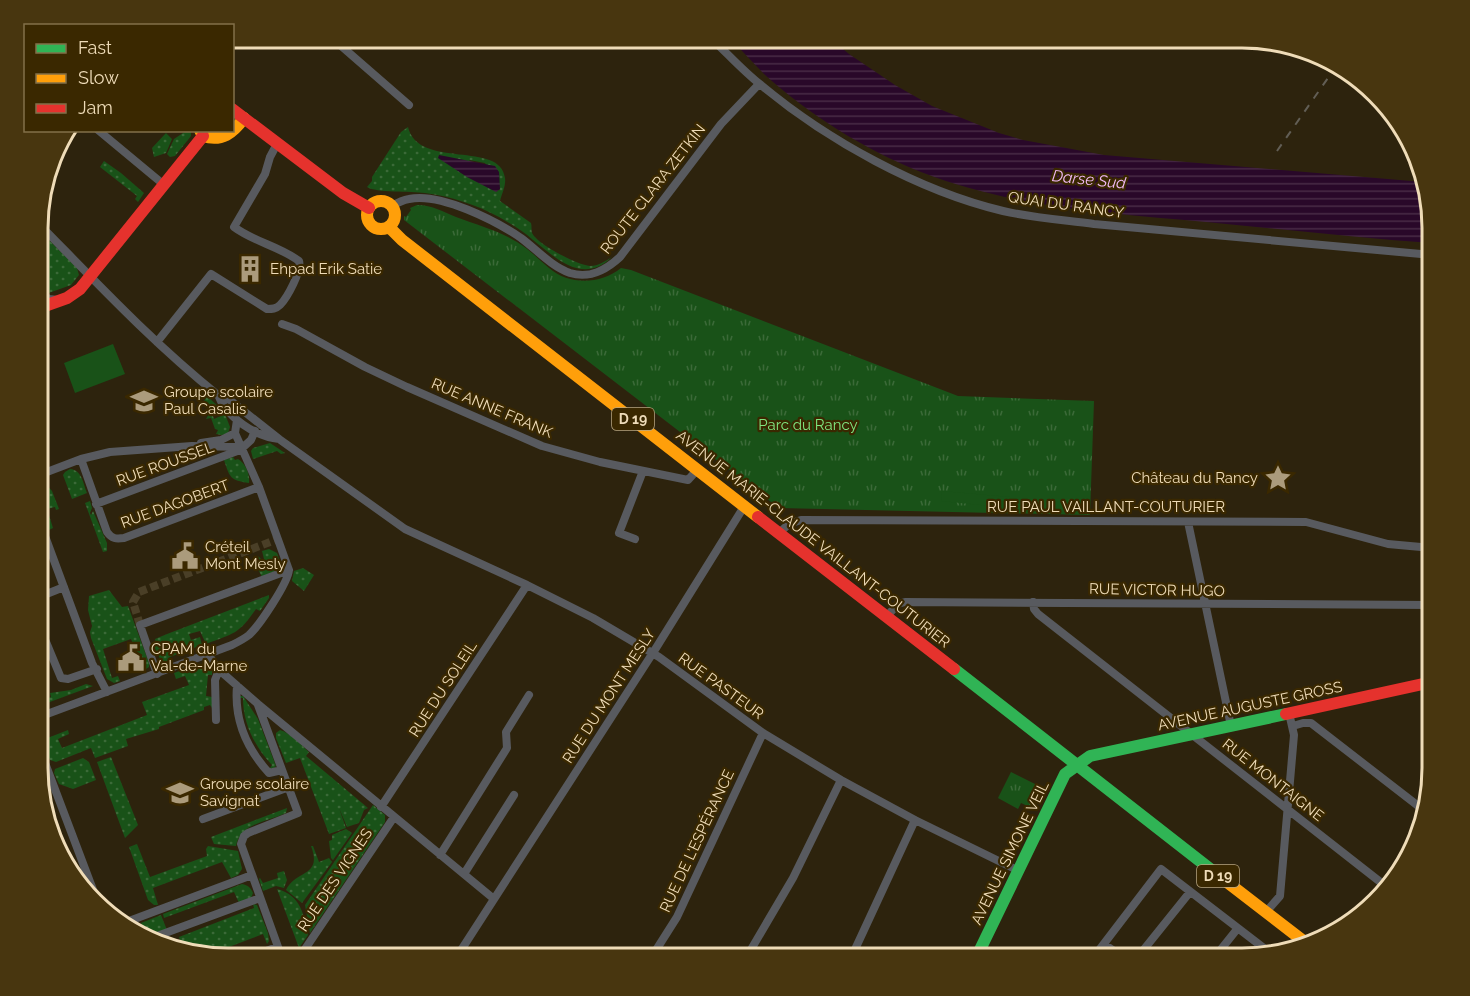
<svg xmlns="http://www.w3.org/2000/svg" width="1470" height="996" font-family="Raleway,sans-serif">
<defs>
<pattern id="grass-dots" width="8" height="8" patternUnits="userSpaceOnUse" patternTransform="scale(1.5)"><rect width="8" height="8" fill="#195218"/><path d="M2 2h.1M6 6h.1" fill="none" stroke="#3b6a38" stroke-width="1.8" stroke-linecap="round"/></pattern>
<pattern id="park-tufts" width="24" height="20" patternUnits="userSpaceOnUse" patternTransform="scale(1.5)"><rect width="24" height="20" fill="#195218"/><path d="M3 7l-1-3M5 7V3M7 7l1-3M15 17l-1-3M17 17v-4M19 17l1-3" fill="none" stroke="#3b6a38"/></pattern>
<pattern id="water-rules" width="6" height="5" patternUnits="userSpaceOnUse" patternTransform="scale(1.5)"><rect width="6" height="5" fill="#290829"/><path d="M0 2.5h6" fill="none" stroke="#482b46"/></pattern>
</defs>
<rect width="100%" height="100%" fill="#2d230d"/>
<path fill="url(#grass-dots)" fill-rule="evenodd" d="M408,127C418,170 501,140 505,178C506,186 502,193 500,201L531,223C532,226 531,230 532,233C537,244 577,265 590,266C598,266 606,261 612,257C583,285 557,259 533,240C523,231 511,224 499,217C477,205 450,196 425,193C411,191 376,193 367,187L372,181V177L401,132ZM469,160L485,163L500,189L496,192Z
M186,131H191V136L175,156L170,157L167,154L174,139Z
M166,133L172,139L166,153L154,157L152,148Z
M104,161L121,173L144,193L138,202L135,199L137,196L100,167Z
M39,230L77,268L79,275L71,285L46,294L49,289C32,278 39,247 39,230Z
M207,396L224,412H222L220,410L212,413L214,419L225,414L230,427L228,433L222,435L216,434L218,430L215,429L211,418L206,419L213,407L204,401Z
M270,443L285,453L281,454L277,451L253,459L251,451L253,448Z
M233,457L235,460L238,459C246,464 250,474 249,483C230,480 230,478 224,460Z
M70,469C82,470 83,483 87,493L72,499L63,475L65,472Z
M39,481H43L52,491L59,509L56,510L55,507L47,509L53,528L49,530L39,505Z
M90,501L92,508L90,513L91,515L93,511L107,543V551L103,552L85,503Z
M269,549L277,553L282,568L262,577L258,569L262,567L258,556L262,560L264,559L262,551Z
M303,568L314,575L304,591L292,581L294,571Z
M109,590L122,607L128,606L149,663V667L140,673L137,669L142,667L131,639L103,649L112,678L118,676L120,681L114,683L107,679L91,638L90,632L92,626L88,610L89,596Z
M269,595V598L260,611L256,609C238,635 234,633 206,644L200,631L189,634L191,640L200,637L202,645L183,652L179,643H156L155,639L167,634Z
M154,646H175L180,653L168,658L167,662L162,663Z
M196,665L203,666L212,671V675H208L206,696L212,697V708L210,705L204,707V710L159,727V729L126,739L128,746L95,758L91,748L56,762L50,760L44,745L45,739L68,730L69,734L58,739L62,748L147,715L142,702L189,685L185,676L176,679L174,673Z
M86,684L93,686L39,706V702L51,697L50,693L71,690Z
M240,696H243L258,719L276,766L273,769L270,768L272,765C255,747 243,724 243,698H239Z
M280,730C291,733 301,745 309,752L306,756L368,808L364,810L359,823L347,827L339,808L346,828L329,834L300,758L286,763L276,738V733Z
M111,757L138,825L125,838L97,762Z
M83,758L89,762L96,780L73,789L59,784L54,773L55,769Z
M373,805L385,815V822L310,933L305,905Z
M287,808L286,813C267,822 240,823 236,846L214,844L211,837Z
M346,829L352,833L333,860L331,858L329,841L332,840V835Z
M137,844L150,877L207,856L206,849L208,846L238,851L242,869L238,875L231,878L222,862L153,888L158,905H154L148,900L129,847Z
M311,846H313L319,862L329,858L332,862L302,903L286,890C295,870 323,877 311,846Z
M284,871L287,880L284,888L276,886L263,891L259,879L260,878L263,883L278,878L277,873Z
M242,884C248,885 251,888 253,893L251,898L239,903L234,892L164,918L163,914Z
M277,889C301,895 304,915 308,935L299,948Z
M253,904L257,905L268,933L269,941L267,944L263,934L213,953L214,958L184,952L179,937L254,908Z
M161,915L167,930L146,937L141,923Z"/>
<path fill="url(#park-tufts)" d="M417,205C433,205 443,212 456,217C477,225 497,230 517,242C529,249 538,259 549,268C570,286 601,284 621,268L631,270L958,396L1094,401L1090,515L779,508L404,220V216L406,217L411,210L410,208Z
M1011,772L1047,790L1040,803L1036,802L1032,808L1021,803L1018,809L998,798Z"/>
<path fill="#195218" d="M113,344L125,374L75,393L64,363Z
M942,491L1010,497V508L941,501Z"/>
<path fill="url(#water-rules)" d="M729,38H830L849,54L895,85L932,106L999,133L1023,140L1104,155L1423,182L1432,216V243C1357,238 1281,229 1206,222C1108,213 1014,208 921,172C865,150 808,114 764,74C752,62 741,49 729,38Z
M439,155L495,166L499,172L500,189L496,192L467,177L438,158Z"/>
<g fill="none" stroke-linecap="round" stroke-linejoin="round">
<path stroke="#4a3f27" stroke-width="8" stroke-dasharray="8 4" stroke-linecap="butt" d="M140,625L133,602L139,592L278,539"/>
<path stroke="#585a5f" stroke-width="8" d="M332,38L409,105
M711,38C727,53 743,71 761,85C827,140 919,191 1003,211C1033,218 1064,220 1094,224L1432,255
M98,130L163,184
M392,206C397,203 403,200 409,199C440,192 496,221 521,238C537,250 551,266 570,273C590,279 606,270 620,257L721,124L759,84
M39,224C97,283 153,343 218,395L226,397L279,439
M39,293L49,299L58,300
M282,324L296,329L365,367L407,387L542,446L600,462L688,480L698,469
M157,342L211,274L267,309C272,309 276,309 280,305C287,298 302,271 299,261C279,246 254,242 234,227L265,174L270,157L278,142
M218,395C226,417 256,437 279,439L405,529L527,585L593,618L659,657L763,733L841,780L915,820L1017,870
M201,443L221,440L235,433
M81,459L107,532C112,539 116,539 124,538L259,487
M39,475L81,459L110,452L192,446L243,447
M96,504L240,450L251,440L255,431
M39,520L92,663L107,692
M1188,522L1231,726
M780,532L789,524L801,520L1306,522L1388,544L1432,548
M635,539L619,533L643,471
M39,597L64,587
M1033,602L1034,609L1038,614L1388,888
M887,616L898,604L905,602L1432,605
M39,621L44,637L61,678L68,679L97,669
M208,654L218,669L258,704L494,899
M157,674L140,625L289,570
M237,686C234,720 246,748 269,773L282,770
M258,705L298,813L248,833L244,836L241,844L282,958
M39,717L232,645C238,642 244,639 249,635C259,626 288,583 289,570L259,487L235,433L237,420
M216,720L215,680L219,670
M1293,726L1303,723H1311L1426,812
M39,747L98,903
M381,807L527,585
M203,819L289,787
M440,855L507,748L506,732L529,695
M464,874L514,795
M1266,912L1280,896L1294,735L1289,713
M133,920L139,934
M121,924L252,875
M149,939L260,898
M1104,944L1124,958
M247,958L277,947
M299,958L394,817
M456,958L656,648L745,505
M651,958L677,917L763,733
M746,958L793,878L841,780
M851,958L915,820
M1093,958L1161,869L1269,952
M1137,958L1190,892
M1214,958L1238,928"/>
<path stroke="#30b455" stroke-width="12" d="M954,669L1214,872
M976,958L1065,774L1090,756L1286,714"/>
<path stroke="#ff9f0a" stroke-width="12" d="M200,130L203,136C222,142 233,133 244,118
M367 215a14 14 0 1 1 28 0a14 14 0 1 1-28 0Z
M389,227L402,240L758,517
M1214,872L1306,943"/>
<path stroke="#e5322d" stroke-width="12" d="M232,109L343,193L369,208
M39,308L67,298L80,289L203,136
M758,517L954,669
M1286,714L1432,682"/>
<path stroke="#625e55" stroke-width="2" stroke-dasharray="8 8" stroke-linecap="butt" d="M1277,151L1337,65"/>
</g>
<defs>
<symbol id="building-bare" viewBox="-9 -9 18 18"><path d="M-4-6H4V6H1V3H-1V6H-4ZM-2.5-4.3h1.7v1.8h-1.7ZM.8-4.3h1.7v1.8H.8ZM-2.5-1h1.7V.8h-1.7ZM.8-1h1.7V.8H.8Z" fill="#ab9b7c" stroke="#3a2800" stroke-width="2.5" paint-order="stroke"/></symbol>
<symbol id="school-bare" viewBox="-9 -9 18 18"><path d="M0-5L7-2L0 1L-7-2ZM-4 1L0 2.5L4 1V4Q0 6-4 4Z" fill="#ab9b7c" stroke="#3a2800" stroke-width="2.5" paint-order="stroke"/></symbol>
<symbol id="sight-bare" viewBox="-9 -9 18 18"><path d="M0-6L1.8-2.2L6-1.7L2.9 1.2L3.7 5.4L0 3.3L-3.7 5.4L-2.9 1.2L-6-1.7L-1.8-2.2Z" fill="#ab9b7c" stroke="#3a2800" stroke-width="2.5" paint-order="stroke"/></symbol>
<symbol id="civic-bare" viewBox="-9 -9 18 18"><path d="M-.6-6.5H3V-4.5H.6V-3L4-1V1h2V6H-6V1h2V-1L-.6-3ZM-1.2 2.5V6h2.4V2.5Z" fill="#ab9b7c" stroke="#3a2800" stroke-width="2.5" paint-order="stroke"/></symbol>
</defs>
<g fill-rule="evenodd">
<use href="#building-bare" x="231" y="250" width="38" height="38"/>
<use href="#school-bare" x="125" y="382" width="38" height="38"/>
<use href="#sight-bare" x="1259" y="459" width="38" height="38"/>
<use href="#civic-bare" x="166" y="537" width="38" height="38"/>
<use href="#civic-bare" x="112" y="639" width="38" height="38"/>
<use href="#school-bare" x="161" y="774" width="38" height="38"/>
</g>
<g text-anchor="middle" stroke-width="4.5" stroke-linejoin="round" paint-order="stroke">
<g fill="#3a2800" stroke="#b9a681" stroke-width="1.5">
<rect x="612" y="408" width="42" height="22" rx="4.5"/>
<rect x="1197" y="865" width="42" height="22" rx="4.5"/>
</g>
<g font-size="14" font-weight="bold" fill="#efdcb8">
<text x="633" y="424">D 19</text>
<text x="1218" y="881">D 19</text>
</g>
<g font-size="15" fill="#efdcb8" stroke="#3a2800">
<text transform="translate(653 189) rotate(-52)" y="5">ROUTE CLARA ZETKIN</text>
<text transform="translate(1066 205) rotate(8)" y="5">QUAI DU RANCY</text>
<text transform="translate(492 408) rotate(23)" y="5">RUE ANNE FRANK</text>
<text transform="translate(165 464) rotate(-20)" y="5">RUE ROUSSEL</text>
<text transform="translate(175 504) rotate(-20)" y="5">RUE DAGOBERT</text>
<text x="1106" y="512">RUE PAUL VAILLANT-COUTURIER</text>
<text transform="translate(813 539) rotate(38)" y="5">AVENUE MARIE-CLAUDE VAILLANT-COUTURIER</text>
<text transform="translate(1157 590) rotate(1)" y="5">RUE VICTOR HUGO</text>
<text transform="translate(721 686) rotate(36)" y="5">RUE PASTEUR</text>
<text transform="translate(443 689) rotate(-57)" y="5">RUE DU SOLEIL</text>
<text transform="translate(609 696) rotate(-57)" y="5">RUE DU MONT MESLY</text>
<text transform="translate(1250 706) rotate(-12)" y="5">AVENUE AUGUSTE GROSS</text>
<text transform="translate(1273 780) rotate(38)" y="5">RUE MONTAIGNE</text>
<text transform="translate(697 841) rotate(-65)" y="5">RUE DE L'ESPÉRANCE</text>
<text transform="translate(1010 853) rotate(-64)" y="5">AVENUE SIMONE VEIL</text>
<text transform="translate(335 880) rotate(-56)" y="5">RUE DES VIGNES</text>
</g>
<g font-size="15" fill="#efdcb8" stroke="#3a2800" text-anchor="start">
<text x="270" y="274">Ehpad Erik Satie</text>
<text x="164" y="397">Groupe scolaire<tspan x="164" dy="17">Paul Casalis</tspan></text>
<text x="1258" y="483" text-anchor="end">Château du Rancy</text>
<text x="205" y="552">Créteil<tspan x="205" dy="17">Mont Mesly</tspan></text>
<text x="151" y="654">CPAM du<tspan x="151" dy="17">Val-de-Marne</tspan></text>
<text x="200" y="789">Groupe scolaire<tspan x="200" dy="17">Savignat</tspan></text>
</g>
<g font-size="15" fill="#7fe57f" stroke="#3a2800">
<text x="808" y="430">Parc du Rancy</text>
</g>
<g font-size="16" font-style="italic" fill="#f3bbf7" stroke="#3a2800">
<text transform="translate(1089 179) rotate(6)" y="6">Darse Sud</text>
</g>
</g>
<path d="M0 0H1470V996H0ZM228 48H1242A180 180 0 0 1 1422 228V768A180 180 0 0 1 1242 948H228A180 180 0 0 1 48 768V228A180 180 0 0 1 228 48Z" fill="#48360f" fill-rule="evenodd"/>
<path fill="none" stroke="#efdcb8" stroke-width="3" d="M228 48H1242A180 180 0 0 1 1422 228V768A180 180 0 0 1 1242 948H228A180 180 0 0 1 48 768V228A180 180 0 0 1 228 48Z"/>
<rect x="24" y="24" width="210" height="108" fill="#3a2800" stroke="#82704a" stroke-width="1.5"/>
<rect x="36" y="44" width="30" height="9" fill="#30b455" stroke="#82704a" stroke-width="1.5"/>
<text x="78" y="54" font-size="18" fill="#efdcb8">Fast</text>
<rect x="36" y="74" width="30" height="9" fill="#ff9f0a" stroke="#82704a" stroke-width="1.5"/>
<text x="78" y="84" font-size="18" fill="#efdcb8">Slow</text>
<rect x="36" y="104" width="30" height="9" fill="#e5322d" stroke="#82704a" stroke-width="1.5"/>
<text x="78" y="114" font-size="18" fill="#efdcb8">Jam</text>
</svg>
